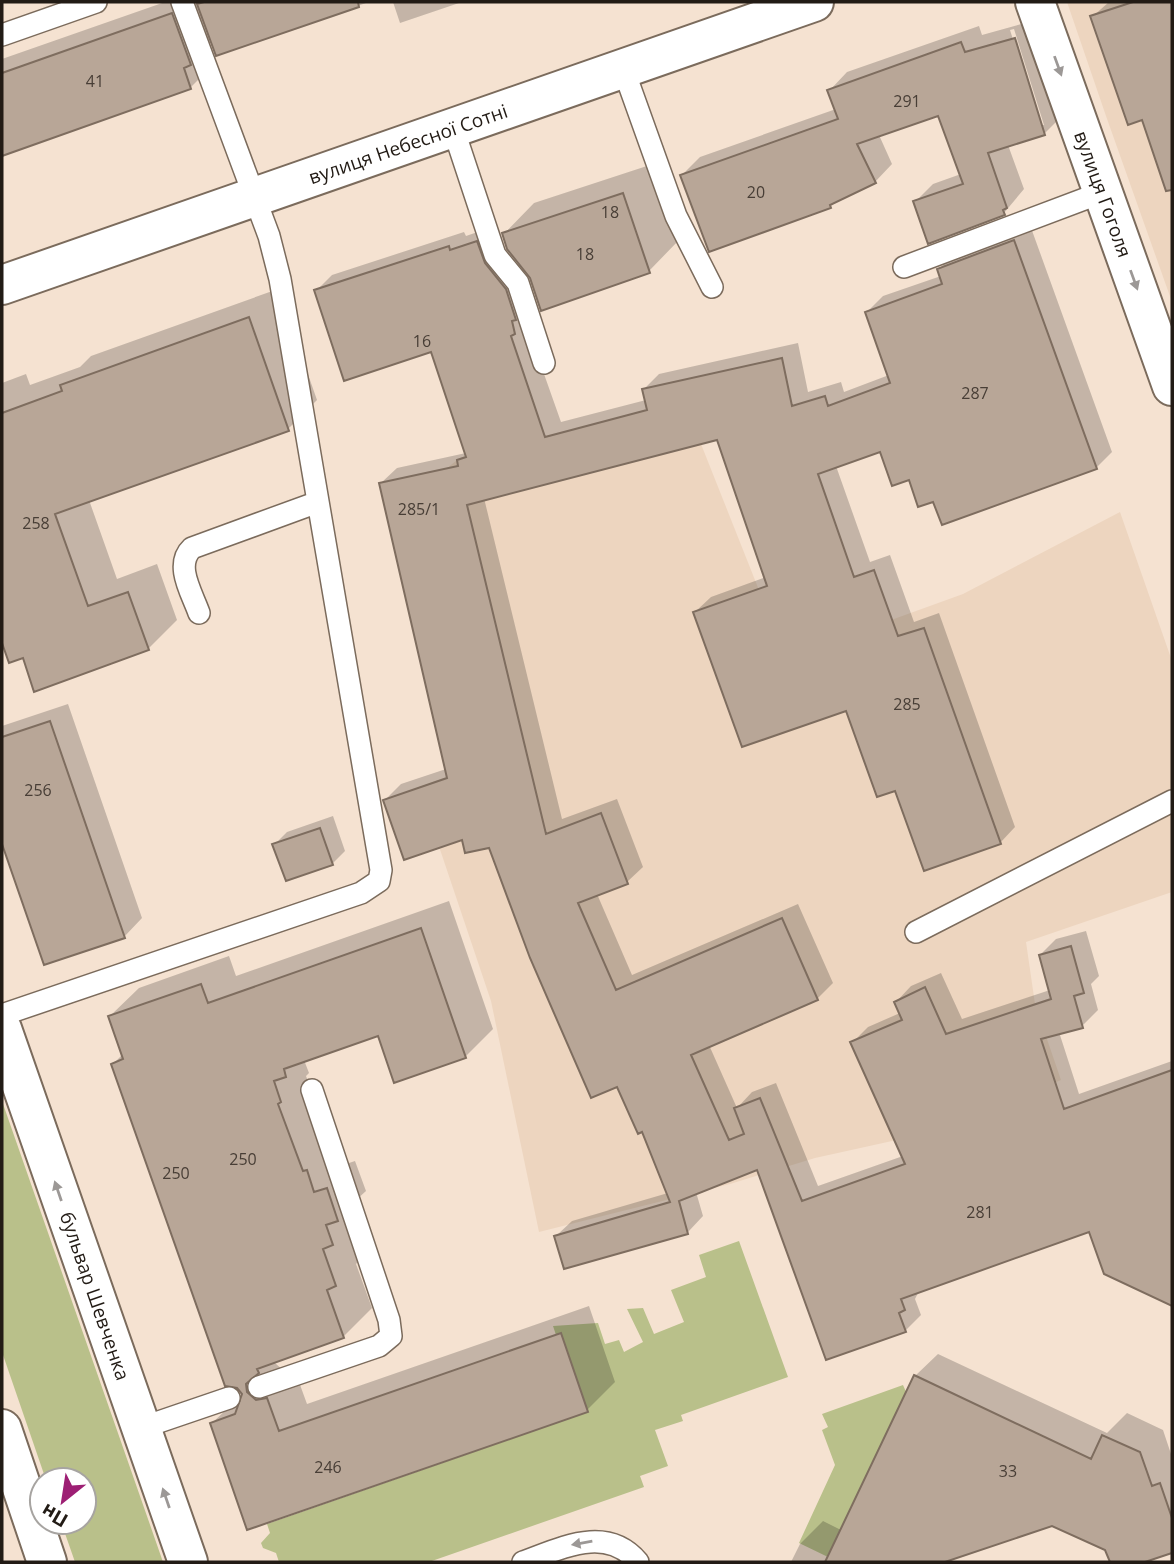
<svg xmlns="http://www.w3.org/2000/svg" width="1174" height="1564" font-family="'Open Sans',sans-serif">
<rect width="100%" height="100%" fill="#f5e2d1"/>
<path fill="#edd5bf" d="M1067,2H1172V302L1106,116Z
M618,418L701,444L778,638L858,632L963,594L1120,512L1172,661V892L1026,942L1035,1004L1061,1080L951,1128L815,1158L730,1184L539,1232L491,1001L419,787L447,777L379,483L446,469L457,460Z"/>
<path fill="#b9c08a" d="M2,1101L163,1562H75L61,1522H84V1480H46L2,1352Z
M739,1241L788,1377L681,1415L683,1421L655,1430L668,1466L640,1476L644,1487L429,1562H279L276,1553L263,1548L261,1543L270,1533L267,1524L588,1412L561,1334L556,1335L553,1326L598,1323L605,1344L619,1340L624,1352L643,1342L627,1309L643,1308L654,1334L684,1322L671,1290L706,1277L699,1255Z
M903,1385L907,1394L828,1557L799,1543L835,1465L822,1430L828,1427L822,1414Z"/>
<path fill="#0003" fill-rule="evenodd" d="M165,2H369L217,54L212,41L207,47L213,65L190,88L2,154V59Z
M393,2H462L400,23Z
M1172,2V172L1163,175L1143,118L1092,17L1109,2Z
M1032,21L1062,116L1044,134L1008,145L1024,189L1004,213L915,202L933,184L961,174L939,114L879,135L892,164L875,182L837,200L830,207L682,175L700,157L836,109L830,90L847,72L979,26L982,35ZM1014,29L1044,125H1040L1010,30Z
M653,164L679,240L649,271L504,234L534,203Z
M1030,225L1112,452L1096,468L934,499L881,450L836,466L870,562L890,555L914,622L939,613L1015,827L1000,843L896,789L847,709L695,612L711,597L766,577L718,438L484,498L562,819L617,799L643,867L627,882L597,894L632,975L798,904L833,983L817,999L709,1045L737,1108L752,1092L776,1083L818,1186L903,1156L852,1043L868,1027L900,1013L896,1002L911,986L941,973L962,1019L1050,990L1040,955L1056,939L1086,931L1099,976L1091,984L1098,1010L1082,1026L1059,1032L1079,1094L1172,1061V1304L1105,1272L1090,1230L919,1291L915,1299L921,1315L905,1331L758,1167L696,1192L703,1216L688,1232L566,1267L556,1236L572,1221L668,1193L643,1130L490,846L385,800L401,784L446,769L381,483L397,468L466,453L433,350L316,291L332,275L464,232L466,236L492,227L561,422L646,400L644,389L659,374L798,343L808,392L841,382L844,392L889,375L867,312L883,296L941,276L939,269L955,253Z
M278,289L317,400L288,429L89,500L117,579L157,564L177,620L148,649L24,656L2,640V383L26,374L30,385L80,367L91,356Z
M68,704L142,918L124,937L45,963L2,838V726Z
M333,816L345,851L333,863L287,879L274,845L287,832Z
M449,901L493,1029L465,1057L379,1034L304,1060L309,1073L306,1076L331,1144L343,1165L355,1161L366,1191L355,1201L363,1256L356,1264L372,1308L343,1337L275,1363L285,1372L295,1371L307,1404L589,1306L615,1382L587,1410L248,1528L212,1423L243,1394L113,1064L123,1054L110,1016L139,988L229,956L236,976Z
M938,1354L1107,1433L1127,1413L1163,1430L1172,1457V1551L1140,1562H1112L1107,1549L1052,1524L940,1562H791L800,1544L823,1521L841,1530L915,1376Z"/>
<path fill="#b8a697" stroke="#7e6d5f" stroke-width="2" d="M204,2H358L359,7L216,56L197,4Z
M1133,2H1172V190L1166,191L1142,120L1128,125L1090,16Z
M172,13L191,65L184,68L191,89L2,156V73Z
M1015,38L1045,135L988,153L1007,208L1003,210L1005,215L928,244L913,201L963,184L938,116L857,144L876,183L830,205L831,208L709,252L680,175L838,119L827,90L961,42L965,52Z
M623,193L650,273L541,311L530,278L507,249L502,233Z
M1014,240L1097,469L942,525L933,502L918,507L909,480L892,486L880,452L818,474L854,577L874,570L898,636L924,628L1001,844L924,871L895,791L877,797L846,711L742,747L693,612L767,586L717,440L467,505L546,834L601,813L628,884L578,903L616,990L782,918L818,1000L691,1055L729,1140L744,1134L734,1108L760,1098L802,1201L905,1164L850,1042L902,1020L894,1002L925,987L946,1034L1051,999L1039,955L1071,946L1084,993L1074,996L1083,1028L1041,1039L1064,1109L1172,1070V1306L1104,1274L1089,1232L901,1299L905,1310L899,1313L906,1332L826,1360L757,1170L679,1201L688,1234L564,1269L554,1236L670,1202L642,1132L638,1134L617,1087L591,1098L530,958L489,848L465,853L462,840L404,860L383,800L447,778L379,483L458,466L457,460L466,457L431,352L344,381L314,290L449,246L450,250L477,241L485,263L506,289L516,320L512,321L515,334L511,336L545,437L647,410L642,389L782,358L792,406L825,396L828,406L890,383L865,312L942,284L937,269Z
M249,317L289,431L55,514L88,606L128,592L149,650L34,692L23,658L9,663L2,643V413L62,391L60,385Z
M50,721L125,938L44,965L2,844V737Z
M320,828L333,865L286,881L272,844Z
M421,928L466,1058L394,1083L378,1036L284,1069L286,1077L274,1081L281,1102L278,1104L303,1171L307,1170L314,1192L327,1188L338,1221L326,1225L333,1245L323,1249L336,1286L327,1290L344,1338L257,1369L259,1373L246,1384L247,1392L256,1400L267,1398L279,1431L561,1333L588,1412L247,1530L210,1423L235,1414L242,1394L237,1388L225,1386L111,1064L123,1059L108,1016L201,984L208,1003Z
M914,1375L1091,1459L1102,1435L1140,1452L1152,1486L1160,1483L1172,1518V1553L1145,1562H1110L1105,1550L1052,1526L945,1562H825Z"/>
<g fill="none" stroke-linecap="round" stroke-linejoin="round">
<defs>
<path id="service" d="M2,35L96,2
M623,68L676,216L712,287
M453,128L495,255L518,283L544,363
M904,267L1103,192
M199,613C192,593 174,565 192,548L318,502
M916,932L1172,801
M2,1015L361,893L379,881L381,870L280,279L269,236L182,2
M259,1387L379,1346L391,1336L389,1320L312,1090
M141,1428L229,1398
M523,1562C560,1549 606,1524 638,1562"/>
<path id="minor" d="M1035,2L1172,386"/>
<path id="tertiary" d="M2,285L814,2"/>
<path id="secondary" d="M2,1029L188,1562
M2,1429L47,1562"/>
</defs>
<use href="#service" stroke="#7b6b5c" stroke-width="24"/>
<use href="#minor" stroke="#7b6b5c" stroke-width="42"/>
<use href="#tertiary" stroke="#7b6b5c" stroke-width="42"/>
<use href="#secondary" stroke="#7b6b5c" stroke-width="42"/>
<use href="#service" stroke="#fff" stroke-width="21"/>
<use href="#minor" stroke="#fff" stroke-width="38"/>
<use href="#tertiary" stroke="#fff" stroke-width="38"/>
<use href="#secondary" stroke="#fff" stroke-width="38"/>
</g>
<defs><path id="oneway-solid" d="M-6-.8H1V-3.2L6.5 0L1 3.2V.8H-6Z" transform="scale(1.75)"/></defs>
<g fill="#9c9896">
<use href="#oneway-solid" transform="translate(1058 66) rotate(70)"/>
<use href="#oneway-solid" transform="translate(1134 280) rotate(70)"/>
<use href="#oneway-solid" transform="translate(58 1191) rotate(-109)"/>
<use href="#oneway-solid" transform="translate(166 1498) rotate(-109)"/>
<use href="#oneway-solid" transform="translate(582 1543) rotate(170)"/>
</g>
<g text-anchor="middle" stroke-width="5" stroke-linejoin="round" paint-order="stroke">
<g font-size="16" fill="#483e36">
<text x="95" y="87">41</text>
<text x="907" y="107">291</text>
<text x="756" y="198">20</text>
<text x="610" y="218">18</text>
<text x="585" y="260">18</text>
<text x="422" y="347">16</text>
<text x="975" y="399">287</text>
<text x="419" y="515">285/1</text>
<text x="36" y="529">258</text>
<text x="907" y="710">285</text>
<text x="38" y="796">256</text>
<text x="243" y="1165">250</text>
<text x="176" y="1179">250</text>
<text x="980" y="1218">281</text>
<text x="328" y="1473">246</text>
<text x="1008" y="1477">33</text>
</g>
<g font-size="19" fill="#221b15" stroke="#fff">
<text transform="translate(408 144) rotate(-19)" y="7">вулиця Небесної Сотні</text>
<text transform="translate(1103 194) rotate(70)" y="7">вулиця Гоголя</text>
<text transform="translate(95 1296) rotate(71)" y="7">бульвар Шевченка</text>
</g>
</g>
<rect width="1174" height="1564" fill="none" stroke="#221b15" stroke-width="7"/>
<g transform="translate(63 1501) rotate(210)"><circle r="33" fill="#ffffff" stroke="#a7a4a1" stroke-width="2"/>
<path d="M0-5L12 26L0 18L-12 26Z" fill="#9d1f74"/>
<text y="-10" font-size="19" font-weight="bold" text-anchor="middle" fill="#221b15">Пн</text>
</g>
</svg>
